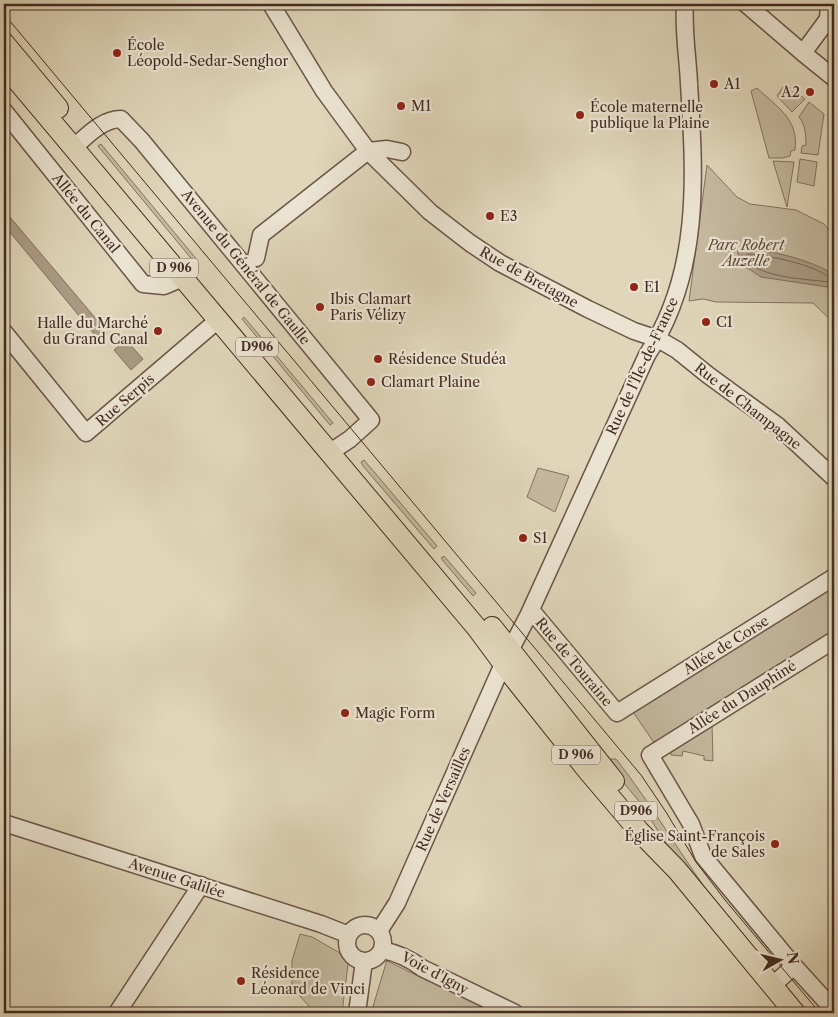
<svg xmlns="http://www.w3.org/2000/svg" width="838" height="1017" font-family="'Libre Caslon Text',serif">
<rect width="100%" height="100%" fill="#e0d6ba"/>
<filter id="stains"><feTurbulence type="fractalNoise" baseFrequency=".004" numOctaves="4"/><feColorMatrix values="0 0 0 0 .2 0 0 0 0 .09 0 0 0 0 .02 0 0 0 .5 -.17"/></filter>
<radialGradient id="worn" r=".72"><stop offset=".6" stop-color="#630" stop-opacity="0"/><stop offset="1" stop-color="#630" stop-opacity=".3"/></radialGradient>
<path fill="#c5b9a0" stroke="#847260" d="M785,84L805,99L792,112L777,96Z
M757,88C777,107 799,119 795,150L791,151L790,156L783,158H769L751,91Z
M809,102L824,114L818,155L801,153L802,146L806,145C806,135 805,124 799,117Z
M101,144L198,261L195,263L98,146Z
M800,159L817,162L814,186L797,182Z
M773,161L794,162L787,207Z
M707,165L737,197L750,204L796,210L824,224L834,237V323L813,303L716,302L703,299L689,301Z
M244,317L333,423L330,425L242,319Z
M364,460L437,546L434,549L363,466L361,462Z
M538,468L569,476L555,512L527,497Z
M444,556L476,593L473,596L444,562L441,558Z
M834,583V636L657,747L631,709Z
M712,723L713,761L704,760V756L683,751L682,756L671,755V752L669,751Z
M610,759H616C654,807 682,858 719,907L675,857L638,800L608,764V761Z
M300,934L312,937L340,953L348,964L342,1013L314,1012L292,987V961Z
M387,960V961L495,1013H371Z"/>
<path fill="#ab9c86" stroke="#816f5e" d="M4,210L97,320L107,333L99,340L4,225Z
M741,248C774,251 805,258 834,274V288L761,277L746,267L738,254V249Z
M126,340L143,359L131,370L114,350Z"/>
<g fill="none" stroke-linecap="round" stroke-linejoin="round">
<path stroke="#776454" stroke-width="1" d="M834,278L832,279C813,264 772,256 748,254L745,256C753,278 808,279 829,282L832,281L834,283"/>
<defs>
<path id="minor" d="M271,4L324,91L368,151L430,212L470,243L500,263L588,309L634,331L658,339L677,350L708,375L778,426L834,478
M746,4L803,53L834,78
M803,53L828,19L829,4
M4,111L143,284L164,286L183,278
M73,148C87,136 102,119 121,119L142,141L371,420L350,439L329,453
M256,258L261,235L368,151L387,149L402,152
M4,332L86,433L218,320
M531,610L617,713L834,577
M834,640L650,755L691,824L703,856L794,966L834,1010
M4,823L321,924L349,935
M347 943a18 18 0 1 1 36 0a18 18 0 1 1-36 0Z
M379,931L397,903L503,664L528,616L647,355C701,273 695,177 689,84C688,59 683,29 685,4
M382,950C398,953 409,958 422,968L515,1013
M773,985L794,966
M117,1013L201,885
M357,1013L364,961"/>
<path id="major" d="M4,43L58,108
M4,65L477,628L514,678L588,771L639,831L677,870L795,1013
M492,627L614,781"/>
</defs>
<use href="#minor" stroke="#6a5647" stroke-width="19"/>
<use href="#major" stroke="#432b21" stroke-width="22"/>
<use href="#minor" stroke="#ebe4d2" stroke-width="16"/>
<use href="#major" stroke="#e0d6ba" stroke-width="20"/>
<path stroke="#432b21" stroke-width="1" d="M4,14L641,775L666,812L696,862L725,900L820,1013"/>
</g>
<g fill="#8f2418" stroke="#ebe4d2" stroke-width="2">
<circle cx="117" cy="53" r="5"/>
<circle cx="714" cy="84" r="5"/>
<circle cx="810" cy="92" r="5"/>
<circle cx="401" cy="106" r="5"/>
<circle cx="580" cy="115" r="5"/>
<circle cx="490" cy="216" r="5"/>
<circle cx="634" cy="287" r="5"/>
<circle cx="320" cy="307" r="5"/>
<circle cx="706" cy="322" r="5"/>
<circle cx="158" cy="331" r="5"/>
<circle cx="378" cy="359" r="5"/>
<circle cx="371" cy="382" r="5"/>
<circle cx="523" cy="538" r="5"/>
<circle cx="345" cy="713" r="5"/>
<circle cx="775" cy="844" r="5"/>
<circle cx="241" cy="981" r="5"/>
</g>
<g text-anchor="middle" stroke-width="4.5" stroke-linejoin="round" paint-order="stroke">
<g fill="#ebe4d2" stroke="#756256" stroke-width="1">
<rect x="150" y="258.5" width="48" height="19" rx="4"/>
<rect x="236" y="337.5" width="42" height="19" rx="4"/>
<rect x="552" y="745.5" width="48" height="19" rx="4"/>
<rect x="615" y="801.5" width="42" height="19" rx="4"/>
</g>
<g font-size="12" font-weight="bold" fill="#432b21">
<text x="174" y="272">D 906</text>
<text x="257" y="351">D906</text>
<text x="576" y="759">D 906</text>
<text x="636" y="815">D906</text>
</g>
<g font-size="14" fill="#432b21" stroke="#ebe4d2" text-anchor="start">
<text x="127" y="50">École<tspan x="127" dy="16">Léopold-Sedar-Senghor</tspan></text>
<text x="724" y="89">A1</text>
<text x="800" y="97" text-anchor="end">A2</text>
<text x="411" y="111">M1</text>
<text x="590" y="112">École maternelle<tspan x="590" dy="16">publique la Plaine</tspan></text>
<text x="500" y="221">E3</text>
<text x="644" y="292">E1</text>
<text x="330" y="304">Ibis Clamart<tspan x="330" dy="16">Paris Vélizy</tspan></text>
<text x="716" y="327">C1</text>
<text x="148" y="328" text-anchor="end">Halle du Marché<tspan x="148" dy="16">du Grand Canal</tspan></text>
<text x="388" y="364">Résidence Studéa</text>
<text x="381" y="387">Clamart Plaine</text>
<text x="533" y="543">S1</text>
<text x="355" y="718">Magic Form</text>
<text x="765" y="841" text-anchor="end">Église Saint-François<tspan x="765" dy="16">de Sales</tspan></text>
<text x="251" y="978">Résidence<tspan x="251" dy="16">Léonard de Vinci</tspan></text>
</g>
<g font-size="14" fill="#432b21" stroke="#ebe4d2">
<text transform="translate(86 213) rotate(51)" y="5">Allée du Canal</text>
<text transform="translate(246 267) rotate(51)" y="5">Avenue du Général de Gaulle</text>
<text transform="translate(529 277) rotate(29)" y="5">Rue de Bretagne</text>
<text transform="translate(642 366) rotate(-65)" y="5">Rue de l'Île-de-France</text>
<text transform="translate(125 400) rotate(-41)" y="5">Rue Serpis</text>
<text transform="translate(748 406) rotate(38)" y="5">Rue de Champagne</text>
<text transform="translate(726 645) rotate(-32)" y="5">Allée de Corse</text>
<text transform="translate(574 662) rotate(50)" y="5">Rue de Touraine</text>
<text transform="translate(742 697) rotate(-32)" y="5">Allée du Dauphiné</text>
<text transform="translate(443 799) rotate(-66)" y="5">Rue de Versailles</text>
<text transform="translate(177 878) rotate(18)" y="5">Avenue Galilée</text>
<text transform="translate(435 973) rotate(28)" y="5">Voie d'Igny</text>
</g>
<g font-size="14" font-style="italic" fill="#5d473a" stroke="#ebe4d2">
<text x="746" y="250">Parc Robert<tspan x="746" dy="16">Auzelle</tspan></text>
</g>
</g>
<rect width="838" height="1017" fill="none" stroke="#e0d6ba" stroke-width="20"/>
<rect x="5" y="5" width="828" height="1007" fill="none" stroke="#432b21" stroke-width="2.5"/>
<rect x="10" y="10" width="818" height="997" fill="none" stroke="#432b21"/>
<g transform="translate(780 960) rotate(82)" stroke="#ebe4d2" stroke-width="4" paint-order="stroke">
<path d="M0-4L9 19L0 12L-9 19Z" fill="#432b21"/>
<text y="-8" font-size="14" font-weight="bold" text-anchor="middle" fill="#432b21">N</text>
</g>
<rect width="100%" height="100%" filter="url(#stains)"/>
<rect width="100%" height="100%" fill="url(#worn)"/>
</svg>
